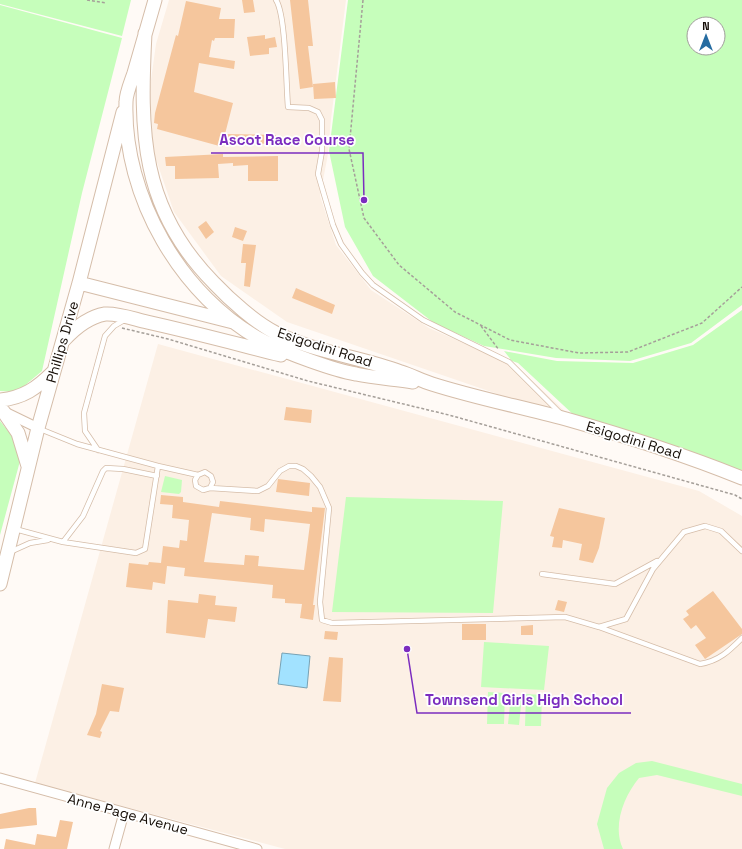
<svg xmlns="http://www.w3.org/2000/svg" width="742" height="849" font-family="'Space Grotesk',sans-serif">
<rect width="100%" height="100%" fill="#fffaf6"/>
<path fill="#fcf0e5" d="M169,0H346L331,119L328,154L320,196L336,245L371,290L429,328L518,367L574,420L287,322L221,276L174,212L149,139V94L156,44Z
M158,344L699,491L742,516V849H285L35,783Z"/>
<path fill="#c6febb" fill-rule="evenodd" d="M0,0H131L122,36L0,4Z
M348,0H742V305L691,343L630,361L556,358L484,346L434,323L373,276L345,227L329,151ZM694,24H718V48H694Z
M0,5L122,38L82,193L42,371L17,392L0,391Z
M742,310V472L577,418L518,363L512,361L504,351L557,361L633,363L693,345Z
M0,421L12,436L20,461L0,535Z
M165,476L182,480L181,492L179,494L161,492Z
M346,497L503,501L493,613L332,612Z
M484,642L549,646L544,690L481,687Z
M488,692L505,693L504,724H487Z
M526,694L542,695L541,726H525Z
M511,695L522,696L519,725L508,724Z
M652,761L742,784V796L657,775L639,778C624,796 612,826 623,849H604L597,824L607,788L619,773L636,763Z"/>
<path fill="#a2e2ff" stroke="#78a2b4" d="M282,653L310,656L307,688L278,684Z"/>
<path fill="#f5c69d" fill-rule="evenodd" d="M242,0H253L255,12L244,13Z
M290,0H308L313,46H308L313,87L300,89Z
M186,1L221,8L219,19H235L234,38H215L214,41L212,40L209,57L235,61L234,69L199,63L194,92L233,103L225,134L276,135V144L222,143L223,147L157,129L158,124L154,123L155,113L176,35L178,36Z
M265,35V39L275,37L277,47L269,48V54L250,56L247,37Z
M335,82L336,98L314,99L313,84Z
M223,154V157L278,156V181H248V165L233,166V163L218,164L219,178L175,179V166H166L165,157Z
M206,221L214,232L206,239L198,227Z
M235,227L247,231L243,241L232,237Z
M243,244L256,245L250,287L244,286L246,263H241Z
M296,288L335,305L332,314L292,298Z
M286,407L312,410L311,423L284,420Z
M278,479L310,483L309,496L276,492Z
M161,495L183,497V502L219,507L220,501L312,512V507L325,508L313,605H315L313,620L300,618L302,604L285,603V599L272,598L273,585L184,576L185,568L167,566L165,584L153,582L152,590L126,587L129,563L148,565L149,562L161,563L163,546L179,548L180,540L187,541L189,520L172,518L173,505L160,504ZM212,513L251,518L250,530L264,532L265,519L310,524L304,570L258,566L259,556L245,555L244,565L204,562Z
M559,508L605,518L599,548L593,563L579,560L582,544L563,540L562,548L552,547L554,537L550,536Z
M713,591L742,629V634L705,659L695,645L706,638L696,625L691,629L683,619L689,615L686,611Z
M199,594L216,596L215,605L237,607L235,622L208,619L205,638L166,633L168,600L198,603Z
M558,600L567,602L564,612L555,610Z
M462,624H486V640H462Z
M533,625V635H521V626Z
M325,631L338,632L337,640L324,639Z
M329,657L343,658L341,702L323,701Z
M102,684L124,688L119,712L110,711L100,731L102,732L100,738L87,735L96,714Z
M29,808H36L37,825L0,829V814Z
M60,820L73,822L67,849H4L6,839L35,845L37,834L56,837Z"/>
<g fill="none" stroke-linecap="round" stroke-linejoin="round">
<defs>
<path id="lane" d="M276,0C286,15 286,85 288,107L309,108L318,112L322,120V151L318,174L333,225L341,244L362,273L373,285L423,320L509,362L561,414
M40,429L77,444L158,466
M98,450L85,431L84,413L105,336L114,326L126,319
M210,488L258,491L268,486L280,471L289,466H296L303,469L311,476L320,487L329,508L320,602L322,620L332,623L565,617L599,627L626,619L653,569L684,532L705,526L721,531L742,551
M15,529L63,542L83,516L103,471L106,468L123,469L157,476
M63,542L136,553L145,549L158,466L198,475L205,472L211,476L213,482L210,488L203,490L196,486L195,480L198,475
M10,552L30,543L48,540
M542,574L615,584L657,561
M599,627L700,664C719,661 729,651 742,638"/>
<path id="street" d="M5,412L38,428
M0,778L257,849
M114,849L124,813"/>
<path id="secondary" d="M155,0C148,24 141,49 134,73C131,82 126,93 126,102C123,196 181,298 265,342C287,353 333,370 356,374C375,378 394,379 413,382
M145,33C140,132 140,208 214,283C230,300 256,323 276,333C314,352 361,357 401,372C411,375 422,381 432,384C476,398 522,407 566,419C626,436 685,455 742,478
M79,283L233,322
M64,340C75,328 88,317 105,314C118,313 134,319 147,322C192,332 237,344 281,355
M0,400C23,398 37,388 53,372
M3,411L18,433L28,466
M0,584L38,428L79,283L123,112"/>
</defs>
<use href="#lane" stroke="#d5bda9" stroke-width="6"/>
<use href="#street" stroke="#d5bda9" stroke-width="11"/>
<use href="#secondary" stroke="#d5bda9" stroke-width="15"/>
<path stroke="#a59f99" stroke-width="1.5" stroke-dasharray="3 2" stroke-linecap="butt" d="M87,0L106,3
M363,0L349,149L364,218L399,265L455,312L510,340L579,353L628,352L702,323L742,287
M481,326L499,350
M122,328L168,339L308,381L449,415L735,495L742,499"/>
<use href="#lane" stroke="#fff" stroke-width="4.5"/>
<use href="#street" stroke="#fff" stroke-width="9"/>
<use href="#secondary" stroke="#fff" stroke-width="13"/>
</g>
<g text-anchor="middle" stroke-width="3.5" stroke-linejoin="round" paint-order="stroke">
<g font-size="14" fill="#150d06" stroke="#fff">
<text transform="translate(62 342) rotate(-74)" y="5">Phillips Drive</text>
<text transform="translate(325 347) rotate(18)" y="5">Esigodini Road</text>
<text transform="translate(634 440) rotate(17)" y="5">Esigodini Road</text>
<text transform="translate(128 814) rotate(15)" y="5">Anne Page Avenue</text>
</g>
</g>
<path fill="none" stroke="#7b2cbf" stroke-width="1.5" d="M364 200L363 153H211M407 649L417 713H631"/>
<g fill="#7b2cbf" stroke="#fff" stroke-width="1.5">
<circle cx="364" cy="200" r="4"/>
<circle cx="407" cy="649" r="4"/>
</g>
<g font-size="15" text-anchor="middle" font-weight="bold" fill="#7b2cbf" stroke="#fff" stroke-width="3.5" stroke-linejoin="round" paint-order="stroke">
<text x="287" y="145">Ascot Race Course</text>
<text x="524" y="705">Townsend Girls High School</text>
</g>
<g transform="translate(706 36)"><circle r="19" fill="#ffffff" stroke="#a19e9b"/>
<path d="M0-3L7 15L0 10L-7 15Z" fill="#266ca1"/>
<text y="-6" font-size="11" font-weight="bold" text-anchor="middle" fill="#150d06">N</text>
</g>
</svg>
